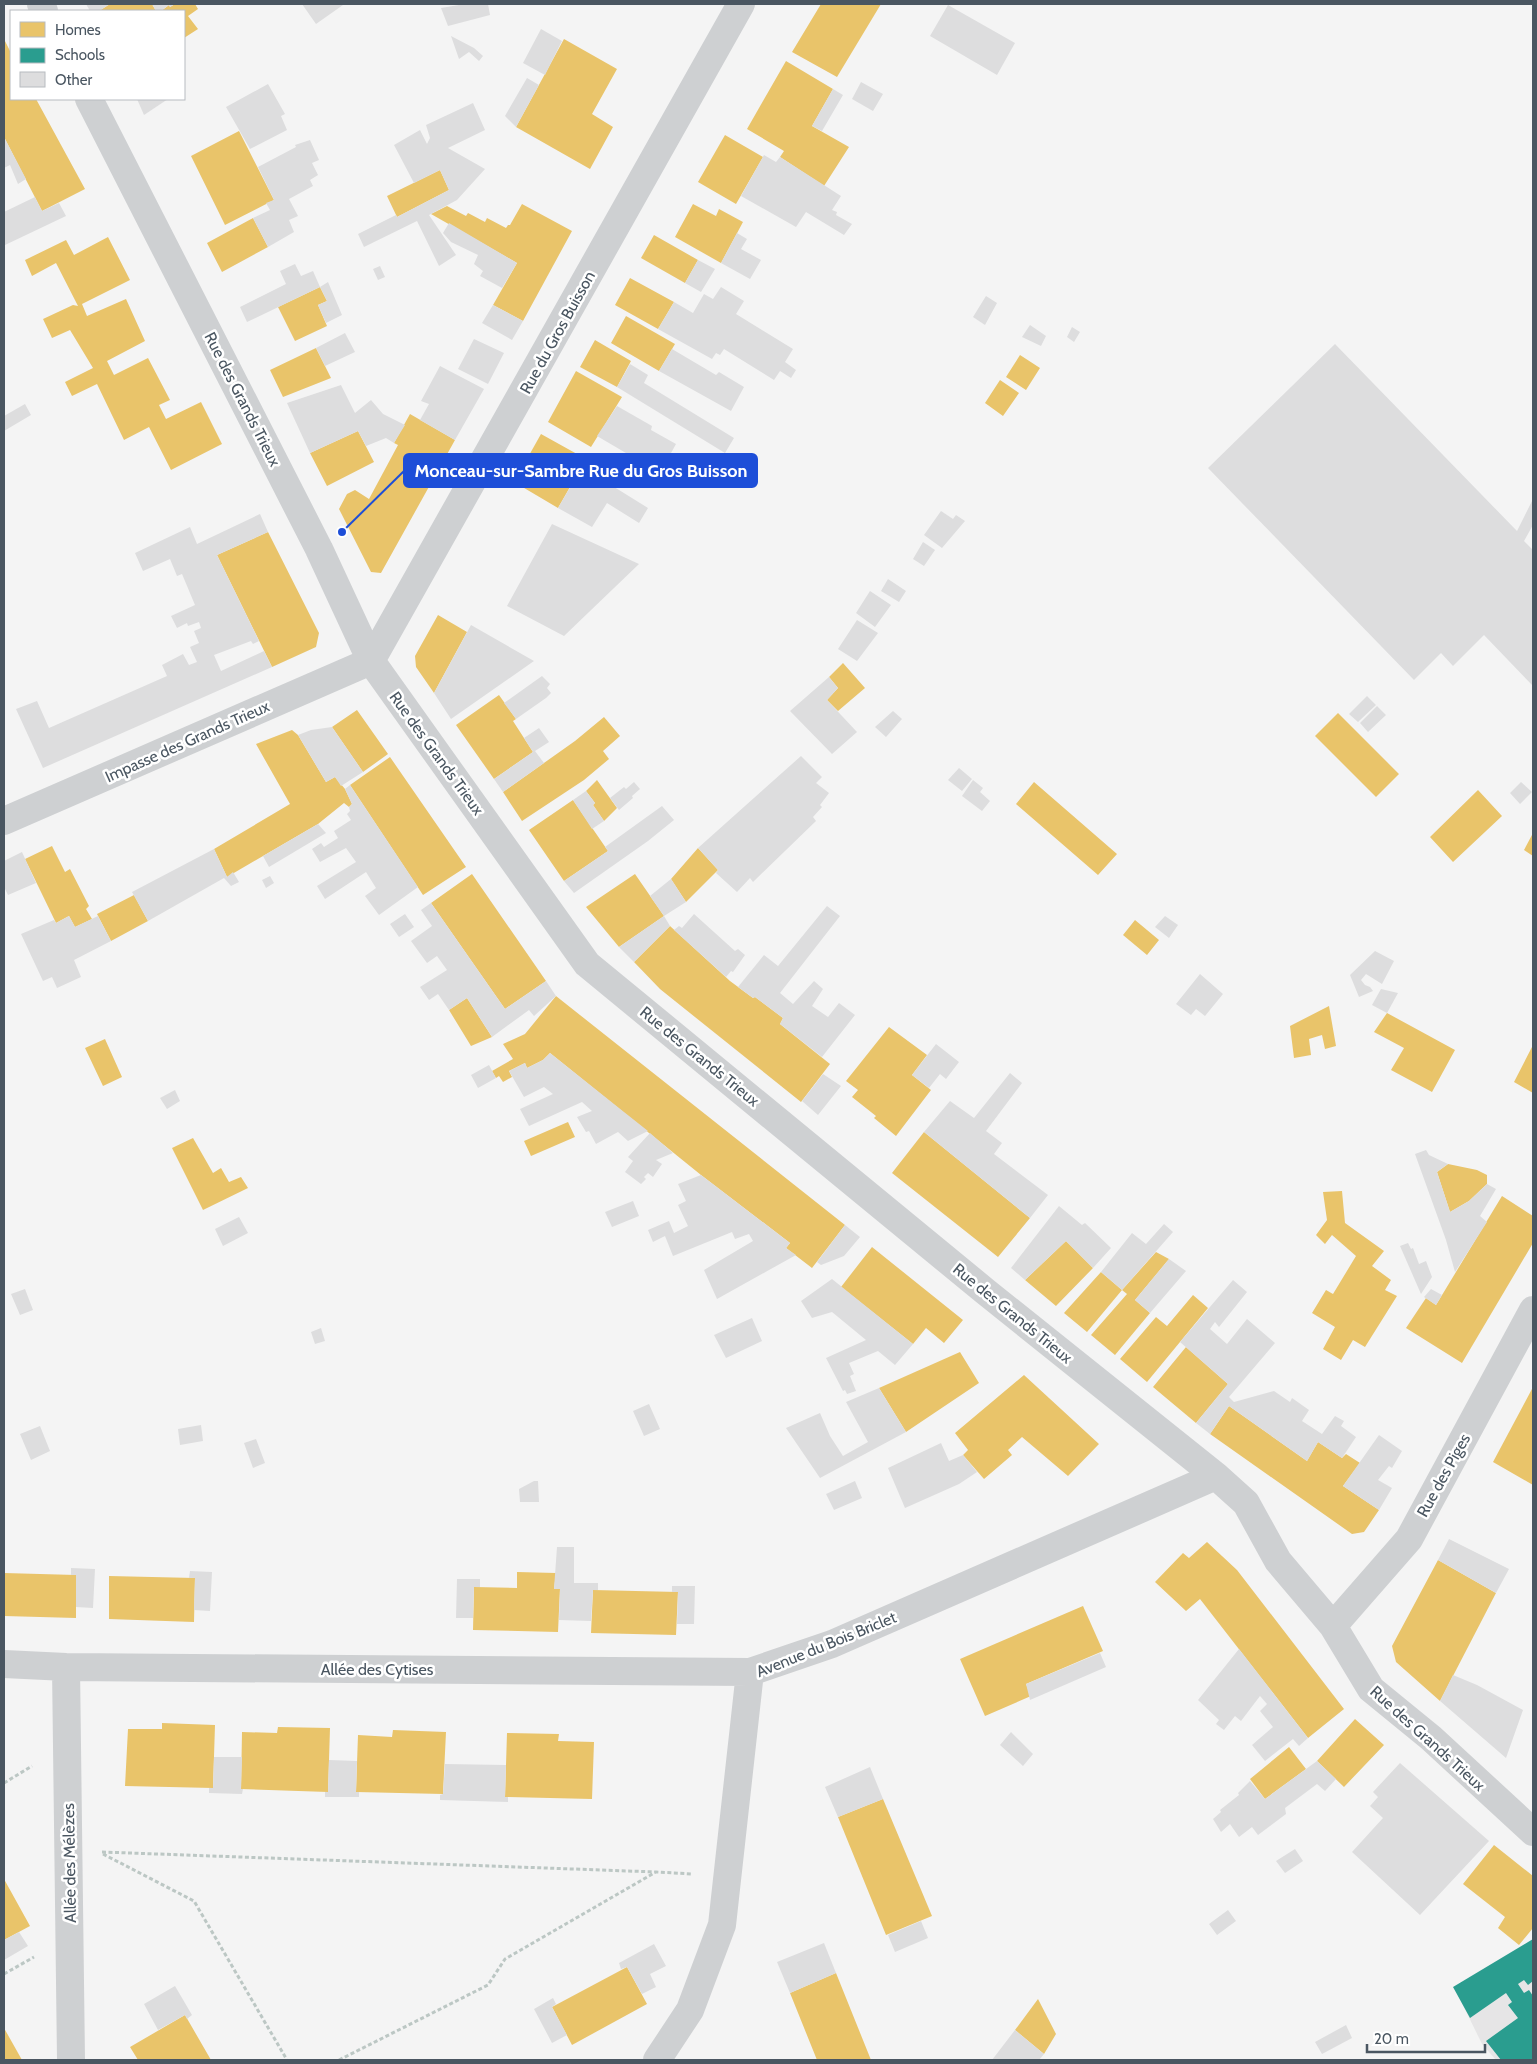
<svg xmlns="http://www.w3.org/2000/svg" width="1537" height="2064" font-family="Cabin,sans-serif">
<rect width="100%" height="100%" fill="#f4f4f4"/>
<path fill="#e6e5e6" d="M1533,1942V2060H1496L1482,2044L1457,1993Z"/>
<path fill="#e9c46a" d="M110,4H152L156,11H99Z
M175,4H195L198,9L188,16L198,29L184,38V11H161L169,5L170,7Z
M821,4H881L837,77L792,52Z
M4,39L11,53V99H36L85,189L42,211L4,137Z
M564,39L617,69L592,114L613,127L590,169L516,127Z
M786,61L833,89L812,126L849,147L824,186L780,157L784,151L747,129Z
M239,131L274,200L225,225L191,156Z
M725,135L763,157L736,204L698,182Z
M440,170L449,190L397,217L387,196Z
M522,204L572,231L523,321L493,305L517,263L431,214L447,206L466,216L468,213L485,222L487,218L506,228L508,225H510Z
M693,204L716,216L719,209L743,222L721,263L675,237Z
M253,218L268,247L222,272L207,243Z
M654,235L698,260L685,283L641,258Z
M108,237L130,280L82,304L87,316L126,299L145,341L107,361L114,375L148,358L170,400L159,405L166,419L201,402L222,444L171,470L149,427L124,440L97,384L72,396L65,382L93,368L70,330L52,338L43,319L73,305L78,306L56,263L32,276L25,260L66,240L74,255Z
M630,278L674,302L658,329L615,305Z
M320,287L327,301L318,305L327,326L295,341L278,307Z
M626,316L675,344L659,371L611,343Z
M595,340L631,361L617,387L580,367Z
M316,348L331,378L283,397L270,370Z
M1020,355L1040,368L1026,390L1006,377Z
M576,371L622,397L591,447L548,422Z
M1000,380L1019,393L1003,416L985,403Z
M410,414L455,440L381,573L371,572L339,509L347,494L355,490L369,499L398,445L394,443Z
M358,431L374,462L327,486L310,453Z
M541,434L586,459L558,508L514,482Z
M268,532L319,633L316,647L272,667L217,555Z
M438,615L467,632L434,693L416,667L415,656Z
M843,663L865,688L838,711L827,700L838,688L829,677Z
M499,695L516,719L513,721L533,752L494,779L456,725Z
M357,710L388,754L363,772L332,727Z
M1338,713L1399,774L1376,797L1315,736Z
M604,717L620,736L603,751L609,759L584,780L522,821L503,792L575,741Z
M292,730L298,735L326,782L335,777L345,789L352,804L349,807L344,803L318,824L227,877L214,849L290,804L256,744Z
M390,757L466,867L423,895L350,785Z
M597,780L617,808L604,821L593,805L595,803L586,791Z
M1034,782L1117,854L1098,875L1016,804Z
M1478,790L1502,816L1453,862L1430,837Z
M573,800L608,851L564,881L529,830Z
M1533,833V856L1524,850Z
M52,846L65,872L70,869L89,906L86,909L92,919L75,927L69,916L56,923L25,859Z
M698,848L718,870L686,902L671,879Z
M472,874L546,981L505,1009L431,903Z
M635,874L664,916L619,947L586,907Z
M134,895L148,921L111,941L97,914Z
M1135,920L1159,940L1147,955L1123,935Z
M670,926L730,981L753,998L755,997L783,1018L780,1024L830,1064L801,1102L660,989L634,962Z
M556,996L845,1225L812,1268L786,1248L790,1243L701,1175L550,1053L543,1060L527,1068L525,1063L509,1071L512,1077L503,1082L499,1076L496,1078L492,1071L513,1059L503,1044L525,1034Z
M467,998L492,1037L471,1046L449,1010Z
M1329,1006L1336,1046L1325,1049L1322,1035L1309,1039L1311,1055L1294,1058L1290,1026Z
M1387,1013L1455,1050L1432,1092L1391,1070L1404,1048L1374,1032Z
M889,1027L927,1055L912,1075L931,1090L896,1136L874,1118L876,1116L852,1097L858,1090L846,1081Z
M105,1039L122,1077L103,1086L85,1048Z
M1533,1045V1093L1514,1082Z
M568,1122L575,1137L531,1156L524,1141Z
M924,1132L1030,1218L998,1257L892,1173Z
M193,1138L213,1173L221,1168L229,1182L241,1177L248,1188L203,1210L172,1148Z
M1448,1164L1477,1170L1487,1175V1184L1469,1201L1450,1212L1437,1172Z
M1342,1191L1345,1223L1384,1251L1372,1266L1391,1280L1385,1290L1397,1296L1365,1347L1353,1340L1341,1360L1323,1349L1335,1327L1312,1313L1326,1290L1333,1294L1356,1256L1332,1235L1325,1244L1316,1235L1327,1220L1323,1192Z
M1502,1196L1533,1216V1243L1462,1363L1406,1328L1426,1298L1436,1305Z
M1066,1241L1093,1268L1056,1306L1025,1280Z
M872,1247L963,1320L944,1343L926,1328L913,1344L841,1287Z
M1156,1252L1169,1259L1135,1300L1150,1313L1115,1355L1091,1335L1127,1294L1122,1290L1087,1332L1064,1313L1101,1272L1122,1290Z
M1193,1295L1208,1308L1147,1382L1120,1359L1156,1317L1167,1326Z
M1186,1347L1228,1384L1196,1423L1153,1387Z
M960,1352L979,1383L906,1432L879,1388Z
M1024,1375L1099,1444L1068,1476L1022,1437L1008,1450L1012,1455L984,1479L963,1455L968,1450L955,1433Z
M1533,1387V1485L1493,1462Z
M1229,1406L1307,1461L1318,1442L1342,1458L1346,1454L1360,1463L1343,1486L1379,1510L1364,1532L1352,1534L1210,1434Z
M1207,1542L1237,1570L1344,1709L1308,1738L1200,1599L1186,1611L1155,1582L1183,1553L1189,1558Z
M1438,1560L1496,1593L1440,1701L1396,1662L1392,1646Z
M517,1572L556,1573L554,1589H560L558,1632L473,1630L474,1587L517,1588Z
M4,1573L76,1575V1618L4,1616Z
M109,1576L195,1578L194,1622L109,1619Z
M593,1590L678,1592L676,1635L591,1633Z
M1083,1606L1103,1651L1026,1684L1031,1696L985,1716L960,1659Z
M1355,1719L1384,1745L1344,1787L1317,1761Z
M162,1723L215,1725L213,1788L125,1786L128,1729H162Z
M278,1727L330,1728L328,1792L241,1789L242,1732L277,1733Z
M393,1730L446,1732L443,1794L356,1792L358,1735L392,1737Z
M507,1733L559,1734L558,1741L594,1742L592,1799L505,1797Z
M1289,1747L1306,1769L1265,1799L1250,1779Z
M883,1799L932,1916L886,1935L838,1817Z
M1494,1845L1533,1876V1928L1519,1945L1498,1928L1505,1917L1463,1884Z
M4,1879L30,1926L4,1940Z
M627,1967L647,2004L572,2045L552,2007Z
M836,1973L871,2060H817L790,1993Z
M1038,1999L1056,2034L1044,2054L1015,2030Z
M185,2015L211,2060H138L130,2047Z
M4,2028L22,2060H4Z"/>
<path fill="#2a9d8f" d="M1533,1939V1981L1528,1985L1524,1980L1518,1984L1524,1993L1529,1990L1533,1996V2060H1501L1486,2041L1518,2018L1508,2005L1512,2002L1506,1993L1470,2018L1453,1987Z"/>
<path fill="#ddddde" d="M86,4H110L99,11H90Z
M152,4H175L170,7L169,5L161,11H156Z
M302,4H342L343,5L316,24Z
M465,4H488L490,15L448,26L441,8Z
M948,5L1015,43L997,75L930,36Z
M541,29L562,41L545,75L523,63Z
M451,36L474,48L483,56L479,61L469,52L459,59Z
M527,78L539,85L516,127L505,116Z
M861,82L883,94L873,111L852,99Z
M268,84L285,114L281,116L287,130L250,149L226,107Z
M833,89L843,95L822,131L812,126Z
M137,99H168L144,115Z
M473,103L485,130L448,148L485,169L457,200L429,215L456,255L439,266L417,221L364,247L358,234L396,215L397,217L449,190L440,170L414,183L394,145L420,130L427,144L430,138L426,125Z
M4,137L26,179L18,184L10,165L4,168Z
M310,140L319,160L312,163L318,175L310,180L313,186L289,199L298,216L289,220L294,232L268,247L253,218L270,210L266,203L274,200L258,167L296,147L295,145Z
M764,155L776,162L780,157L841,196L832,210L837,212L836,215L852,224L844,235L806,212L796,227L741,196Z
M35,197L42,211L59,203L66,216L5,245L4,212Z
M449,223L517,263L502,288L480,276L483,271L474,264L478,255L451,242L443,233Z
M737,233L747,239L741,249L761,260L750,279L721,263Z
M698,260L715,269L701,292L685,283Z
M295,264L301,276L313,271L320,287L328,282L342,315L326,323L318,305L327,301L320,287L247,322L240,307L286,284L280,271Z
M380,266L385,277L378,280L373,269Z
M721,287L744,301L736,314L793,349L785,362L796,370L791,378L780,371L774,380L724,349L720,355L716,353L712,359L658,329L674,302L693,313L704,294L713,299Z
M986,296L997,303L985,325L973,317Z
M493,305L523,321L512,340L482,323Z
M1030,325L1046,336L1041,346L1022,337Z
M1072,327L1080,332L1074,342L1067,337Z
M345,333L355,352L325,366L316,348Z
M474,339L504,353L488,384L458,369Z
M1335,344L1517,531L1533,499V525L1524,541L1533,550V686L1484,635L1453,666L1441,653L1414,680L1208,468Z
M672,349L716,375L719,372L744,387L731,411L659,371Z
M630,364L648,375L644,383L734,438L725,453L617,387Z
M440,366L484,389L455,440L420,420L429,404L421,401Z
M341,385L355,413L371,400L383,414L405,425L394,443L386,438L366,446L358,431L310,453L287,403Z
M25,404L31,415L4,431V416Z
M617,406L652,426L651,430L676,444L660,473L597,436Z
M582,467L648,508L639,523L607,503L592,527L558,508Z
M941,511L953,519L956,515L965,521L942,548L924,535Z
M260,514L268,532L217,555L259,641L253,644L251,641L214,655L221,671L264,651L272,667L43,768L16,709L37,701L49,728L167,676L162,665L183,654L189,665L197,662L190,647L199,643L194,631L201,628L199,622L188,626L187,623L177,628L171,616L195,605L182,574L177,576L170,559L143,571L135,553L190,527L197,544Z
M552,524L639,564L564,636L507,606Z
M923,542L935,550L924,566L913,559Z
M888,579L906,591L899,602L881,591Z
M870,591L891,605L875,627L856,613Z
M857,620L878,633L857,661L838,649Z
M471,625L534,661L451,719L434,693Z
M542,676L550,684L547,688L551,693L546,698L516,719L504,703Z
M829,677L838,688L827,700L857,732L832,754L790,711Z
M1367,696L1376,705L1358,722L1349,714Z
M1377,706L1386,715L1368,732L1360,723Z
M893,711L902,719L886,737L875,727Z
M332,727L363,772L341,786L335,777L326,782L298,735L311,730Z
M539,728L549,742L535,751L544,763L503,792L494,779L533,752L524,738Z
M801,756L822,777L816,783L829,793L820,805L822,807L813,817L816,821L753,882L750,878L737,892L716,873L718,870L698,848Z
M959,768L972,779L962,791L948,780Z
M973,780L983,788L980,792L990,801L982,811L962,796Z
M634,782L640,789L632,796L633,798L619,810L610,798L624,787L626,789Z
M1521,782L1532,792L1520,804L1510,793Z
M350,785L418,887L379,915L365,896L376,888L366,872L325,899L317,886L356,862L346,848L320,862L312,849L321,843L324,847L338,838L334,831L351,820L347,814L350,811L349,807L352,804L345,789Z
M586,791L595,803L593,805L604,821L592,829L573,800Z
M662,806L674,820L648,841L574,893L564,881L608,851L605,847Z
M318,824L326,833L269,867L263,856Z
M214,849L227,877L233,872L239,882L231,886L224,878L148,921L132,892Z
M22,852L36,883L8,895L4,887V861Z
M270,876L274,883L266,888L262,880Z
M671,879L686,902L664,916L650,896Z
M431,903L505,1009L546,981L556,996L534,1016L529,1010L492,1037L467,998L449,1010L438,994L429,1000L420,987L447,970L437,956L427,963L411,941L432,926L421,910Z
M827,906L840,916L780,993L793,1004L814,981L823,989L812,1006L828,1017L839,1003L855,1015L822,1057L780,1024L783,1018L755,997L753,998L738,987L764,955L778,966Z
M405,914L414,927L399,937L390,924Z
M694,914L735,951L738,949L745,955L733,972L731,971L726,977L674,930L679,926L682,928Z
M69,916L75,927L98,916L111,941L74,960L81,977L57,988L52,977L43,981L21,934L54,920L56,923Z
M664,916L670,926L634,962L619,947Z
M1165,916L1178,925L1169,938L1155,927Z
M1375,951L1394,961L1382,984L1366,974L1361,980L1365,985L1370,987L1373,991L1359,997L1350,975Z
M1200,974L1223,994L1205,1016L1196,1009L1191,1015L1176,1004Z
M1381,989L1398,993L1387,1013L1372,1005Z
M936,1044L959,1062L946,1079L940,1074L929,1088L912,1075Z
M550,1053L624,1112L648,1131L628,1141L618,1132L596,1144L589,1131L586,1132L577,1117L592,1111L582,1102L529,1126L520,1109L553,1094L544,1087L524,1097L509,1071L525,1063L527,1068L543,1060Z
M489,1065L496,1078L478,1088L471,1075Z
M1010,1073L1022,1083L986,1131L1002,1143L994,1154L1048,1195L1030,1218L924,1132L950,1101L974,1118Z
M823,1074L841,1086L818,1115L802,1101Z
M175,1090L180,1101L167,1109L160,1098Z
M650,1133L673,1153L656,1160L662,1164L653,1177L648,1173L644,1177L646,1179L641,1184L625,1172L633,1161L628,1157Z
M1426,1150L1429,1155L1448,1164L1437,1172L1450,1212L1469,1201L1487,1184L1496,1189L1480,1216L1487,1222L1455,1272L1446,1240L1415,1154Z
M701,1175L790,1243L786,1248L796,1255L717,1299L704,1270L753,1241L749,1234L735,1239L732,1232L673,1256L665,1236L653,1242L648,1230L669,1221L674,1233L688,1226L678,1205L686,1201L678,1184Z
M633,1201L639,1216L612,1227L605,1212Z
M1059,1206L1082,1225L1085,1223L1111,1248L1093,1268L1066,1241L1025,1280L1011,1268Z
M239,1217L248,1233L223,1246L215,1229Z
M1164,1224L1173,1232L1122,1290L1101,1272L1132,1233L1146,1244Z
M845,1225L860,1237L844,1256L821,1265L817,1262Z
M1408,1243L1411,1249L1413,1248L1419,1264L1426,1261L1432,1277L1421,1294L1400,1246Z
M1169,1259L1186,1271L1150,1313L1135,1300Z
M832,1279L913,1344L895,1365L878,1351L849,1363L854,1374L850,1376L856,1391L847,1394L845,1390L843,1391L826,1358L866,1340L832,1312L812,1318L801,1301Z
M1233,1280L1247,1292L1219,1327L1215,1322L1210,1329L1227,1344L1247,1319L1275,1343L1229,1397L1234,1402L1274,1391L1290,1402L1292,1398L1309,1410L1302,1421L1322,1434L1335,1416L1344,1421L1341,1426L1356,1437L1342,1458L1318,1442L1307,1461L1229,1406L1210,1434L1196,1423L1228,1384L1180,1342Z
M25,1289L33,1310L20,1315L11,1294Z
M1431,1289L1442,1295L1436,1305L1424,1297Z
M752,1318L762,1341L726,1358L714,1335Z
M321,1328L325,1341L315,1344L311,1332Z
M879,1388L906,1432L820,1478L786,1428L820,1413L830,1436L843,1456L868,1442L846,1402Z
M649,1404L660,1429L644,1436L633,1411Z
M201,1425L203,1441L180,1445L178,1429Z
M40,1426L50,1451L31,1460L20,1434Z
M1379,1435L1402,1451L1392,1468L1389,1466L1378,1480L1392,1488L1379,1510L1343,1486Z
M256,1439L265,1463L253,1468L244,1443Z
M941,1443L949,1461L963,1455L977,1472L959,1484L905,1508L888,1468Z
M534,1481H538L539,1502H520L519,1489Z
M855,1481L862,1498L834,1510L826,1494Z
M1449,1539L1509,1569L1496,1593L1438,1560Z
M557,1547H574V1583H598V1590H593L591,1621L559,1620L560,1589H554Z
M71,1568L95,1569L93,1608L76,1607V1575H71Z
M190,1571L212,1572L210,1611L194,1610L195,1578H189Z
M457,1579H480V1587H474L473,1618H456Z
M672,1586H695L694,1624H677L678,1592H672Z
M1239,1649L1308,1738L1299,1746L1293,1739L1265,1761L1252,1745L1273,1727L1260,1711L1267,1704L1260,1696L1241,1721L1235,1716L1224,1730L1216,1724L1219,1720L1198,1700Z
M1100,1653L1106,1667L1030,1700L1026,1684Z
M1453,1675L1477,1685L1523,1710L1506,1758L1440,1701Z
M1011,1732L1033,1754L1023,1766L1000,1745Z
M214,1757H242L241,1789H243L242,1794L209,1793V1788H213Z
M329,1760L357,1761L356,1792H359V1797H325V1792H328Z
M1317,1761L1336,1779L1325,1791L1317,1784L1285,1808L1286,1814L1258,1835L1252,1827L1239,1837L1230,1824L1221,1832L1213,1819L1221,1812L1220,1810L1239,1795L1238,1793L1250,1781L1265,1799Z
M1400,1763L1489,1841L1420,1915L1352,1852L1383,1818L1370,1806L1378,1797L1373,1792Z
M445,1764L506,1765L505,1797H508V1802L440,1800V1795L443,1794Z
M870,1767L883,1799L838,1817L825,1787Z
M1295,1849L1303,1861L1285,1873L1276,1861Z
M1228,1910L1236,1921L1217,1935L1209,1924Z
M921,1921L928,1938L895,1952L888,1935Z
M19,1932L28,1946L4,1960V1940Z
M824,1943L836,1973L790,1993L777,1962Z
M654,1944L666,1966L650,1974L656,1987L642,1994L627,1967L621,1969L619,1963Z
M175,1986L192,2015L187,2019L185,2015L158,2030L144,2004Z
M553,1998L556,2004L552,2007L567,2035L552,2043L534,2009Z
M1346,2025L1352,2038L1322,2054L1315,2042Z
M1015,2030L1044,2054L1039,2060H992Z"/>
<g fill="none" stroke-linecap="round" stroke-linejoin="round">
<path stroke="#bcc7c4" stroke-width="3" stroke-dasharray="4 2.5" stroke-linecap="butt" d="M4,1783L32,1766
M102,1852L656,1872
M103,1854L194,1901L287,2060
M4,1974L34,1957
M339,2060L488,1985L505,1959L656,1872L693,1874"/>
<path stroke="#ced0d2" stroke-width="28" d="M41,4L44,11
M89,99L319,549L371,661L587,964L986,1292L1216,1476L1246,1503L1278,1561L1333,1626L1371,1689L1431,1738L1533,1832
M4,821L371,661L741,4
M1333,1626L1409,1539L1533,1310
M4,1664L66,1667L750,1672
M66,1667L71,2060
M657,2060L690,2010L722,1925L750,1672L832,1644L1216,1476"/>
</g>
<g text-anchor="middle" stroke-width="5" stroke-linejoin="round" paint-order="stroke">
<g font-size="16" fill="#4a5661" stroke="#fff">
<text transform="translate(557 332) rotate(-61)" y="6">Rue du Gros Buisson</text>
<text transform="translate(243 399) rotate(63)" y="6">Rue des Grands Trieux</text>
<text transform="translate(187 741) rotate(-24)" y="6">Impasse des Grands Trieux</text>
<text transform="translate(437 753) rotate(54)" y="6">Rue des Grands Trieux</text>
<text transform="translate(700 1056) rotate(39)" y="6">Rue des Grands Trieux</text>
<text transform="translate(1013 1313) rotate(39)" y="6">Rue des Grands Trieux</text>
<text transform="translate(1443 1475) rotate(-61)" y="6">Rue des Piges</text>
<text transform="translate(826 1644) rotate(-22)" y="6">Avenue du Bois Briclet</text>
<text x="377" y="1675">Allée des Cytises</text>
<text transform="translate(1428 1738) rotate(42)" y="6">Rue des Grands Trieux</text>
<text transform="translate(69 1863) rotate(-91)" y="6">Allée des Mélèzes</text>
</g>
</g>
<path fill="none" stroke="#1d4ed8" stroke-width="2" d="M342 532L404 471"/>
<circle fill="#1d4ed8" stroke="#fff" stroke-width="2" cx="342" cy="532" r="5"/>
<rect fill="#1d4ed8" stroke="#1d4ed8" stroke-width="2" x="404" y="454" width="353" height="33" rx="5"/>
<g font-size="18" text-anchor="middle" font-weight="bold" fill="#fff">
<text x="581" y="477">Monceau-sur-Sambre Rue du Gros Buisson</text>
</g>
<rect width="1537" height="2064" fill="none" stroke="#4a5661" stroke-width="10"/>
<rect x="10" y="10" width="175" height="90" fill="#ffffff" stroke="#b7bbc0"/>
<rect x="20" y="22" width="25" height="15" fill="#e9c46a" stroke="#b7bbc0"/>
<text x="55" y="35" font-size="15" fill="#4a5661">Homes</text>
<rect x="20" y="48" width="25" height="15" fill="#2a9d8f" stroke="#b7bbc0"/>
<text x="55" y="60" font-size="15" fill="#4a5661">Schools</text>
<rect x="20" y="72" width="25" height="15" fill="#ddddde" stroke="#b7bbc0"/>
<text x="55" y="85" font-size="15" fill="#4a5661">Other</text>
<path d="M1367 2044v8h118v-8" fill="none" stroke="#4a5661" stroke-width="2.5"/>
<text x="1374" y="2044" font-size="15" fill="#4a5661" stroke="#ffffff" stroke-width="4" paint-order="stroke">20 m</text>
</svg>
